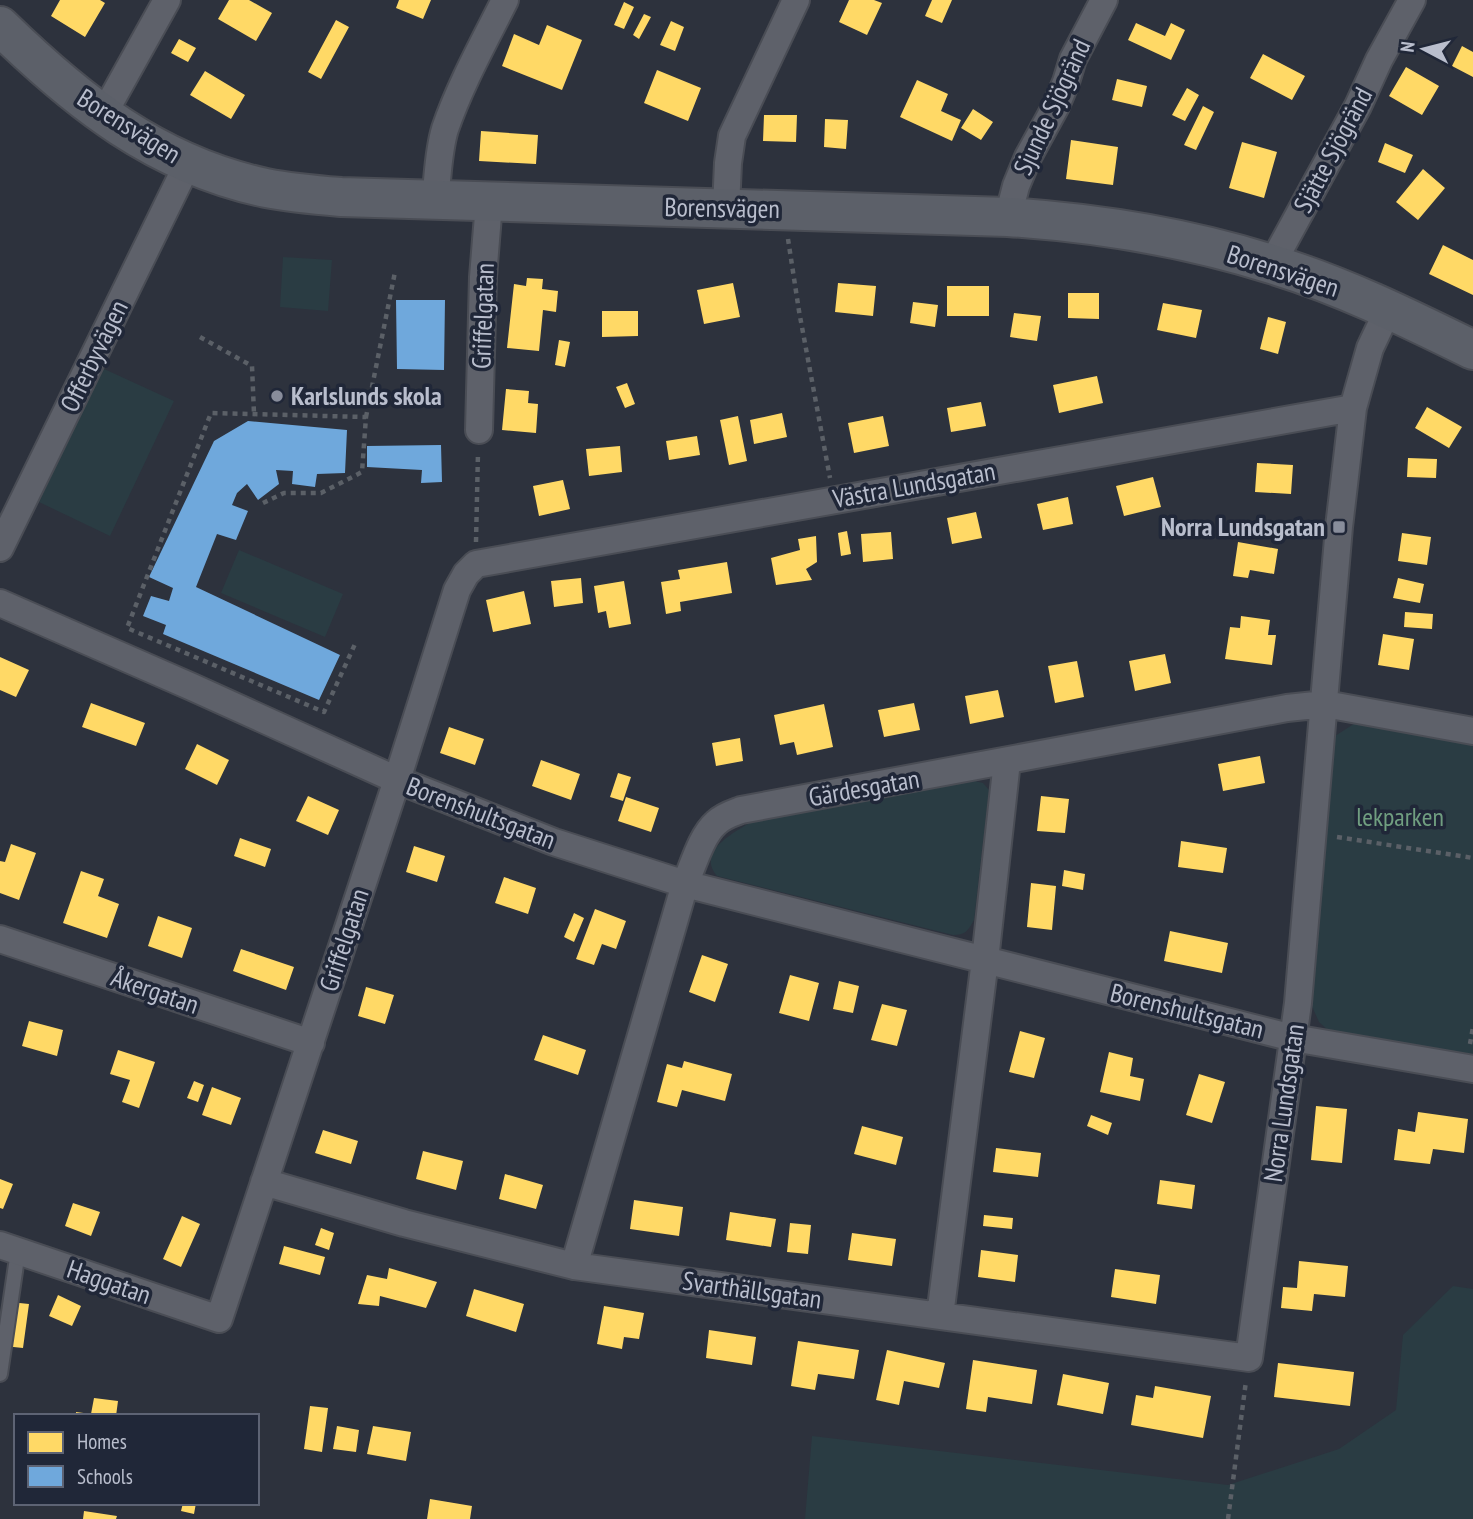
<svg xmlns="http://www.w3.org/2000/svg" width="1473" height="1519" font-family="'PT Sans Narrow',sans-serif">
<rect width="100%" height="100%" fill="#2d323d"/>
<path fill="#2a3c43" d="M283,257L332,260L328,311L280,307Z
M102,368L174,401L110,536L39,502Z
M239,550L343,594L325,637L221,593Z
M1357,722L1473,744V1054L1331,1033L1319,1022L1311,1004L1335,736Z
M975,781L983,783L989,790L974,920C968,931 965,935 953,935L717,876C696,852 733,833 751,822L952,784Z
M1453,1286L1473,1289V1519H805L812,1436L1228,1485L1339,1449L1396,1410L1403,1335Z"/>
<path fill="#ffd966" d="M60,0H100L105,3L85,37L51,16Z
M229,0H249L272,13L256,41L218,19Z
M399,0H431L423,19L396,8Z
M849,0H874L882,3L867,35L839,22Z
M932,0H952L942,23L925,16Z
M624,2L634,7L624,29L614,25Z
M644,14L651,17L639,39L633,35Z
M336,20L349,27L321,79L308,72Z
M671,21L684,27L675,51L660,45Z
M1136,23L1165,36L1171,23L1185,30L1171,60L1128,40Z
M547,25L582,40L562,90L502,66L514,34L539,45Z
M179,39L196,48L188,62L171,53Z
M1462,46L1473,52V77L1452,66Z
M1263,54L1305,76L1292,100L1250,78Z
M1406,67L1439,86L1422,115L1389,96Z
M657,70L701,88L688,121L644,103Z
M205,71L245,95L231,119L190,95Z
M1117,79L1147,86L1142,107L1112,100Z
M917,80L948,94L941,111L961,120L952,141L900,117Z
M1187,88L1199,95L1185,121L1172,115Z
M1203,106L1214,112L1196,150L1184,145Z
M973,109L993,122L981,140L961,128Z
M764,115H797L796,142L763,141Z
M825,119L848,120L846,149L824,147Z
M481,131L538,135L536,164L479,161Z
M1071,140L1118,147L1113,185L1066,179Z
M1242,142L1277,152L1264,198L1229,188Z
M1385,143L1413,155L1405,173L1378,162Z
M1423,169L1445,188L1418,220L1396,202Z
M1443,245L1473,260V295L1429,274Z
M527,278L543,279L542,289L558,291L556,312L543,310L539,351L507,348L514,284L526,286Z
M733,283L740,317L704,324L697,290Z
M838,283L876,286L873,316L835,312Z
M947,286H989V316H947Z
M1068,293H1099V319L1068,318Z
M913,302L938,305L935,327L910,323Z
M1163,303L1202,310L1196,338L1157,330Z
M602,311H638V336L602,337Z
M1014,313L1041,316L1037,341L1010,337Z
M1268,317L1286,322L1278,354L1260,349Z
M559,340L570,342L565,367L555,365Z
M1097,376L1103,403L1059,413L1053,385Z
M627,383L635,404L625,408L616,387Z
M506,389L529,391L528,403L538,404L536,433L502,430Z
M981,402L986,426L951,432L947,408Z
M1427,407L1462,427L1449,448L1415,428Z
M782,413L787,437L754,444L750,420Z
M738,416L747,461L729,465L720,420Z
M883,416L889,446L854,453L848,423Z
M697,436L700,455L669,460L666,441Z
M620,446L622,472L589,476L586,449Z
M1408,458L1437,459L1436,478L1407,477Z
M1257,463L1293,465L1291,494L1255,492Z
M1153,477L1161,507L1124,516L1116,486Z
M563,480L570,509L539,516L533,486Z
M1068,497L1073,524L1043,530L1037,504Z
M976,512L982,538L952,544L947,518Z
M847,531L851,554L841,556L838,533Z
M891,532L893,559L863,562L861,534Z
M1402,533L1431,537L1427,565L1398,561Z
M816,536L817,562L806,569L812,580L776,585L771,558L800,550L798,539Z
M1238,542L1278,549L1274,574L1250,570L1248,578L1233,576Z
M727,562L732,593L680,602L681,611L666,614L661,582L680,579L678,570Z
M581,578L583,603L554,607L551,581Z
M1398,578L1424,584L1420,603L1393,598Z
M624,581L631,624L609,628L606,611L598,613L594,586Z
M524,591L531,624L493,632L486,600Z
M1405,612L1433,614L1432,629L1404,627Z
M1241,616L1270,620L1268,635H1276L1272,665L1225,659L1230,627L1240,628Z
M1383,634L1414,639L1409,670L1378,665Z
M1165,654L1171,683L1135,691L1129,661Z
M0,657L29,670L16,697L0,690Z
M1077,661L1084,697L1055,703L1048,666Z
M998,690L1004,717L970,724L965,696Z
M91,703L145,723L136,746L82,727Z
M914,703L920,730L884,737L878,710Z
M824,704L833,747L797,755L794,742L780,745L774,715Z
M449,727L484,739L475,765L440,753Z
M740,738L743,761L716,766L712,743Z
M197,744L229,760L217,785L185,769Z
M1260,756L1265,783L1223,791L1218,764Z
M541,760L580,774L571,800L532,786Z
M618,773L631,777L623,801L610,797Z
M308,796L339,810L328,835L296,821Z
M1041,796L1069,799L1065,833L1037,831Z
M626,797L659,808L651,832L618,821Z
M240,838L271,849L265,867L234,856Z
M1181,841L1227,848L1223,873L1178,867Z
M11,844L36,853L19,900L0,893V861L5,862Z
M414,846L445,856L437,882L406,872Z
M1064,870L1085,874L1083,890L1062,886Z
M81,871L104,879L98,896L119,904L107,938L63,923Z
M504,877L536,888L528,914L495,903Z
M1031,883L1056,886L1052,930L1027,927Z
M595,909L626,921L616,949L602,944L594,965L576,959Z
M574,913L584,918L574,942L564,937Z
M158,916L192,928L182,958L148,946Z
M1170,931L1228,943L1222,973L1164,961Z
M241,949L294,967L286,990L233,971Z
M702,955L728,964L715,1002L689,992Z
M790,975L819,983L809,1021L779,1013Z
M839,981L859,986L853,1013L833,1009Z
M366,987L394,995L385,1024L358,1016Z
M882,1004L907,1010L897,1046L871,1040Z
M29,1021L63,1030L57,1056L22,1046Z
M1020,1031L1045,1038L1034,1078L1009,1072Z
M543,1035L586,1050L578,1075L534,1060Z
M118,1050L155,1062L139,1108L122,1102L130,1080L110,1074Z
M1109,1052L1133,1058L1130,1076L1144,1079L1140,1101L1100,1092Z
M684,1061L732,1074L725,1101L682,1090L677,1107L657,1102L667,1064L682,1068Z
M1199,1074L1225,1082L1212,1123L1186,1115Z
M194,1081L204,1085L198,1102L187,1098Z
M212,1087L241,1098L231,1125L202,1115Z
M1316,1106L1347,1109L1342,1163L1311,1160Z
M1418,1112L1468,1119L1464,1153L1433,1149L1430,1164L1394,1160L1398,1129L1415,1132Z
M1091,1115L1112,1123L1108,1135L1087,1126Z
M862,1126L903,1137L896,1165L854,1154Z
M323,1130L358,1141L351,1164L315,1153Z
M996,1148L1041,1153L1038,1177L993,1172Z
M423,1151L463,1161L456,1190L416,1179Z
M505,1174L543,1185L536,1209L499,1199Z
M0,1179L13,1184L3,1209L0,1208Z
M1160,1180L1195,1185L1192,1209L1157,1204Z
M634,1200L683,1207L679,1236L630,1229Z
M73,1203L100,1212L91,1236L65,1226Z
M730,1212L776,1219L771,1247L726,1240Z
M984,1215L1013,1218L1012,1229L983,1226Z
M182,1216L200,1224L181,1267L163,1259Z
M790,1223L811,1225L808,1254L787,1252Z
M321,1228L334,1233L329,1250L315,1245Z
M852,1233L896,1239L892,1266L848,1260Z
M284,1246L325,1257L320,1275L279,1264Z
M981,1250L1018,1255L1015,1282L978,1277Z
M1299,1261L1348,1266L1345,1297L1314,1294L1312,1311L1281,1308L1283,1287L1297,1288Z
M389,1268L437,1282L426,1308L380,1296L379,1306L358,1304L367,1275L387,1279Z
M1115,1269L1160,1275L1156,1304L1111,1297Z
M474,1289L524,1304L516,1332L466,1316Z
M58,1295L81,1306L72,1326L49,1316Z
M10,1302L29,1304L23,1348L4,1346Z
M604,1306L644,1313L639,1339L624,1337L622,1349L597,1344Z
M709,1330L756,1337L752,1365L706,1358Z
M798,1341L859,1350L854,1379L818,1374L815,1390L791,1386Z
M887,1350L945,1363L939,1388L904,1381L899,1405L876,1400Z
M973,1360L1037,1370L1032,1404L988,1397L986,1412L966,1409Z
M1278,1363L1354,1372L1350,1406L1274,1397Z
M1063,1374L1109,1383L1103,1414L1057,1405Z
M1155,1386L1211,1396L1203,1438L1131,1425L1136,1395L1153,1398Z
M94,1398L118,1401L116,1416H76V1412L91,1414Z
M310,1406L328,1408L322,1452L304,1449Z
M337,1426L359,1430L356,1452L333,1449Z
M373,1426L411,1432L406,1461L367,1454Z
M430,1499L472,1506L470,1519H427Z
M183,1503H196L194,1514L181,1511Z
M84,1511L117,1516L116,1519H83Z"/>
<path fill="#6fa8dc" d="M396,300H445L444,370L397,369Z
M248,421L347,430L345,473L317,474L315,487L292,484L293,471L276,470L279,484L258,500L247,484L237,493L232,505L248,511L236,540L217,534L196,587L340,655L319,700L163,634L166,625L143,616L151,596L169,601L173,588L149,577L214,441Z
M441,445L442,482L421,483L422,470L367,467V446Z"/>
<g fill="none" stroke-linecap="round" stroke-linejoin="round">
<defs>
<path id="lane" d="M0,1374L18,1251"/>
<path id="street" d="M103,115L167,0
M435,200C438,177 438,152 445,129C460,85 484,42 505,0
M726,208L728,163L732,136L796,0
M1008,217L1016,186L1028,157L1056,106L1066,82L1073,59L1104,0
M1272,264L1358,106L1379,60L1412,0
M479,430L483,277L489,203
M0,548L188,163
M0,603L192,687L397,780L554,842L685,884L1293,1038L1473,1069
M0,939L311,1043
M264,1182L404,1223L574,1266L1249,1358L1298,1003L1339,527L1353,408L1370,348L1388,310
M0,1245L219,1319L397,780L457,590L466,574L476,564L1353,408
M574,1266L685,884C693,866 701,836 716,823C723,816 733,813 741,810L1287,708L1325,704L1473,731
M940,1316L985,960L1007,761"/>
<path id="secondary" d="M0,26C78,102 157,165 266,188C291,193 316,195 341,197L1008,217C1097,223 1186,237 1271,264C1341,285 1408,318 1473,350"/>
</defs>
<use href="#lane" stroke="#4a4d55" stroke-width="18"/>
<use href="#street" stroke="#4a4d55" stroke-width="30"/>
<use href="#secondary" stroke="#4a4d55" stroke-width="42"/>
<path stroke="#5b6067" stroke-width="4.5" stroke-dasharray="5 5" stroke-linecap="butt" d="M788,239L799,311L830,478
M200,337L252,366L254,414
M366,417L395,272
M263,503L284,493H321L362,472L366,417L211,413L127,628L324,712L355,644
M476,542L478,452
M1337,837L1473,858
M1470,1044L1473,1027
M1228,1519L1246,1381"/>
<use href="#lane" stroke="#5e616a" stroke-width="14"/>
<use href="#street" stroke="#5e616a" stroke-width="26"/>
<use href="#secondary" stroke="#5c6069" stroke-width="38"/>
</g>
<g fill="#888d9b" stroke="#202738" stroke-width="2.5">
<circle cx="277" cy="396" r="7"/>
<rect x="1332" y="520" width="14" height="14" rx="3.5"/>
</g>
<g text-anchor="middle" stroke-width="7" stroke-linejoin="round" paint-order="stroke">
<g font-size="26" fill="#b9becd" stroke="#202738">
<text transform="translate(1052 107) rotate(-65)" y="9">Sjunde Sjögränd</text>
<text transform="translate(129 126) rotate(32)" y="9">Borensvägen</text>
<text transform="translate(1333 150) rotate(-62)" y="9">Sjätte Sjögränd</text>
<text transform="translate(722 208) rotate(1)" y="9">Borensvägen</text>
<text transform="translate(1283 271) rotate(18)" y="9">Borensvägen</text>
<text transform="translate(483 316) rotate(-88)" y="9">Griffelgatan</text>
<text transform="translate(94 356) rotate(-64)" y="9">Offerbyvägen</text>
<text transform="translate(914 485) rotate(-10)" y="9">Västra Lundsgatan</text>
<text transform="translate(864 788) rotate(-10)" y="9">Gärdesgatan</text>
<text transform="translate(481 813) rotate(21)" y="9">Borenshultsgatan</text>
<text transform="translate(344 940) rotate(-72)" y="9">Griffelgatan</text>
<text transform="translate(155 991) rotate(19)" y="9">Åkergatan</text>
<text transform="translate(1187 1011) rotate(14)" y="9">Borenshultsgatan</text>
<text transform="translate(1284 1103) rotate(-82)" y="9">Norra Lundsgatan</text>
<text transform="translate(109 1282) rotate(19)" y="9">Haggatan</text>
<text transform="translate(752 1290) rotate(8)" y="9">Svarthällsgatan</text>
</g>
<g font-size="26" font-weight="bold" fill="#b9becd" stroke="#202738" text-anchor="start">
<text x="291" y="405">Karlslunds skola</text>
<text x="1325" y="536" text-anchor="end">Norra Lundsgatan</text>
</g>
<g font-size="26" fill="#709e80" stroke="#202738">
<text x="1400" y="826">lekparken</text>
</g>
</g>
<rect x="14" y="1414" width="245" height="91" fill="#202738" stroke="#5d6374" stroke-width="2"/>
<rect x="28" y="1432" width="35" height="21" fill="#ffd966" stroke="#5d6374" stroke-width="2"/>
<text x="77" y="1449" font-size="21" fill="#b9becd">Homes</text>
<rect x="28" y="1466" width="35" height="21" fill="#6fa8dc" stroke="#5d6374" stroke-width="2"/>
<text x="77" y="1484" font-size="21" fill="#b9becd">Schools</text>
<g transform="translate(1424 49) rotate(277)" stroke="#202738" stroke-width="5" paint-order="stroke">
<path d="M0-5L12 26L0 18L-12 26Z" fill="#b9becd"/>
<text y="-10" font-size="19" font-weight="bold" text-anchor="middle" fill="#b9becd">N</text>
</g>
</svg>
